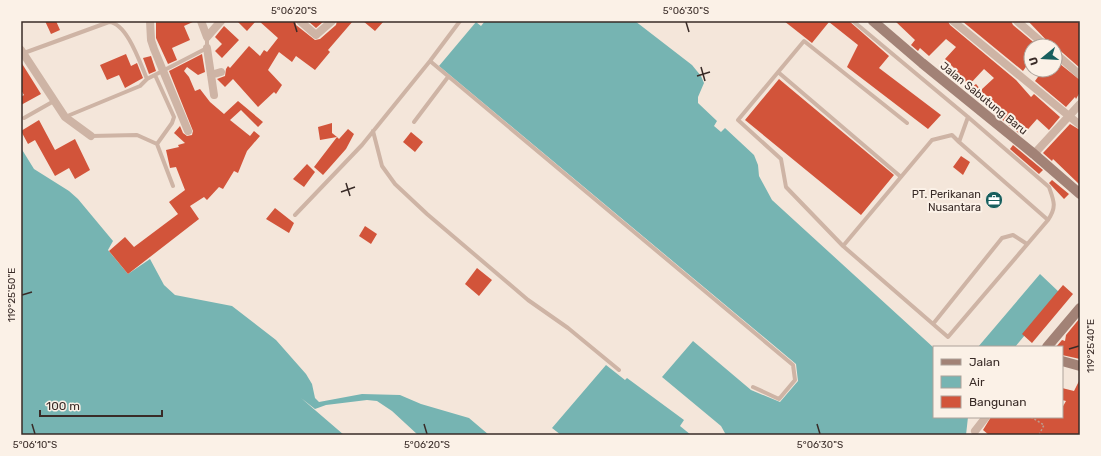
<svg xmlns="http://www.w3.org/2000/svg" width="1101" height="456" font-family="Rubik,sans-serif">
<rect width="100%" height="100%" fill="#f4e6da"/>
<path fill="#76b4b2" d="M485,21H635L692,65L701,76L704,83L698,97V103L717,121L714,126L721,132L725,128L754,155L758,165L759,176L772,200L934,348V417H968L966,435H726L721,426L662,377L693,341L751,390L780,402L798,381L796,364L439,66L476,22L481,26Z
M21,148L34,169L69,191L78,199L113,241L108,250L128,274L150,259L164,285L175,295L232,306L276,340L306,374L312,384L315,398L319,402L362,394L400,395L421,404L469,418L489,435H418L392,411L377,401L367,400L326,405L315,409L301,398L344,435H21Z
M1040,274L1060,293L1015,347H978Z
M606,365L625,380L627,378L684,420L680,426L691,435H561L552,428Z"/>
<path fill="#d2543a" d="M45,21H56L60,30L51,34Z
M156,21H195L184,26L190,40L172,48L177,60L168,64L156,38Z
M237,21H256L247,31Z
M259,21H295L296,25L315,40L320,39L336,25L337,21H353L328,50L330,52L315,70L296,56L292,62L279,52L268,70L282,85L276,94L274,92L258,107L233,79L225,87L217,79L225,76L226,69L228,66L230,68L249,46L260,56L264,50L267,52L278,38Z
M308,21H324L316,28Z
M363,21H384L375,31Z
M784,21H849L889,56L879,68L941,115L928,129L847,67L858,45L829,22L812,43Z
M895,21H948L950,25L1016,80L1031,97L1034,94L1060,117L1049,130L1037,119L1022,136L995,114L998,111L988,100L983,104L968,90L976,84L981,90L994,78L984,69L969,85L959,75L956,79L950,74L955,69L945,59L956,47L946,39L929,56L920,48L918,51L911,45L915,40Z
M962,21H1011L1013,25L1038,46H1031V51L1025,57L1030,61L1023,71Z
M1028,21H1076L1080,24V68L1055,46L1051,45Z
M224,26L239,40L222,58L215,51L222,44L215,37Z
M126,54L131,66L137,63L143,78L125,88L119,75L107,80L100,65Z
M202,54L205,72L198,75L187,67L184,71L189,77L195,91L200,89L210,102L224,114L238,101L263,122L258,127L241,110L230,120L250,136L254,131L260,136L247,151L238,173L234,171L223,189L219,187L207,200L204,197L190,206L199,219L128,274L109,251L125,237L134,247L178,214L169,202L185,190L176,167L170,168L166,150L179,147L178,145L185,143L174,133L180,126L183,133L187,136L192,135L193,131L169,71Z
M151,56L156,71L149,74L143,58Z
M1055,60L1080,80V92L1076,99L1075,97L1066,107L1035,81L1043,70H1055Z
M21,62L41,94L21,105V97L24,95L21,90Z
M779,79L894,175L861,215L745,120Z
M39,120L55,150L75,139L90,170L75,179L69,168L55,176L35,140L28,144L21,131Z
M332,123V133L337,137L320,140L318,127Z
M1070,124L1080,130V185L1053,159L1052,161L1043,153Z
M348,129L354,134L346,149L323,175L314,167L337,137L339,139Z
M411,132L423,142L415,152L403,142Z
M1013,145L1043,170L1039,174L1010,149Z
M961,156L970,162L963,175L953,167Z
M307,164L315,172L304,187L293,179Z
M1052,180L1069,194L1064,199L1049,183Z
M275,208L294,223L289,233L266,219Z
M365,226L377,234L371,244L359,236Z
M477,268L492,280L479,296L465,284Z
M1063,285L1073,294L1032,343L1022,334Z
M1080,318V359L1062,355V347H1056L1062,340L1065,341L1066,335Z
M1080,379V435H989L983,430L991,417H1062V408L1066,401L1062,400V388L1074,391Z"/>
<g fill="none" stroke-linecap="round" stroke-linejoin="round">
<path stroke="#ba9e8f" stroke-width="1.5" stroke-dasharray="2 2" stroke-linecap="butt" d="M1031,417L1044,425L1039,435"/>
<path stroke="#ceb4a5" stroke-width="4" d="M853,21L968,117L1049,187C1054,201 1057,207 1048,220L948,337L843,246L786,187L781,159L738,120L804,41L907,123
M24,53L109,22C127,23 140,63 147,79L207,48V37
M430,61L793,365L795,380L779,399L753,387
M778,72L901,177
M155,75L174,117L172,123L157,144L173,186
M65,117L140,86L147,79
M968,117L959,142L1048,220
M24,118L54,101
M414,122L448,77
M373,131L382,166L395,184L427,214L528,300L568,328L619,370
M91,136L137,135L157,144
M295,215L362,145L430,61L460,21
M843,246L932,140L952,135L959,142
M933,324L1002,238L1013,235L1027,244"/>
<path stroke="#ceb4a5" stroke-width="8" d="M150,21L151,40L154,49L188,131
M201,21L207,37L221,21
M300,21L316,35L332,21
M953,21L1080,125
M1017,21L1046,46
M207,48L214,95
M21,50L65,117L91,136
M1055,53L1080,75
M211,75L221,72
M1034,154L1080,104
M975,431L986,417"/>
<path stroke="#a28276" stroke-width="10" d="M873,21L922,63L1034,154L1080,194
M1047,347L1080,308
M1062,361L1080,366"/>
</g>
<path fill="none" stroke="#392b27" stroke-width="1.5" d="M294,22L297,32M686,22L689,32M701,67L705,81M697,76L710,72M346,183L350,196M341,192L355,187M22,295L32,292M1069,349L1079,346M32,424L35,434M424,424L427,434M817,424L820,434"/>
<defs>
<symbol id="office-disc" viewBox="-11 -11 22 22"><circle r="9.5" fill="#185f5e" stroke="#fbf1e7"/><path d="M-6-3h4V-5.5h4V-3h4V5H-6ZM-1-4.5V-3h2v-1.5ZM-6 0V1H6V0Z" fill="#fff"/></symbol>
</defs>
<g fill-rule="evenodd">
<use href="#office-disc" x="984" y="190" width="20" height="20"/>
</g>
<g text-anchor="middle" stroke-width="4" stroke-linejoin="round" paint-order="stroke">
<g font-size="11" fill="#392b27" stroke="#fbf1e7">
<text transform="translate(984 98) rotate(39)" y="4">Jalan Sabutung Baru</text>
</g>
<g font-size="11" fill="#392b27" stroke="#fbf1e7" text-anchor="end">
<text x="981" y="198">PT. Perikanan<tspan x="981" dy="13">Nusantara</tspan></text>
</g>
</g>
<rect width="1101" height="456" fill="none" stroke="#fbf1e7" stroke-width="44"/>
<rect x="933" y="346" width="130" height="72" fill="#fbf1e7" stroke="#ada29a"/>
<rect x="941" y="359" width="20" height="6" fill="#a28276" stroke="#ada29a"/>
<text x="969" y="366" font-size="12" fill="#392b27">Jalan</text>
<rect x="941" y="376" width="20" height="12" fill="#76b4b2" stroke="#ada29a"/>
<text x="969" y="386" font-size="12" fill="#392b27">Air</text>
<rect x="941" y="396" width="20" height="12" fill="#d2543a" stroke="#ada29a"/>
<text x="969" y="406" font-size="12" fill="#392b27">Bangunan</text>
<g transform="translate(1043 58) rotate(252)"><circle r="19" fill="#fbf1e7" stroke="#ada29a"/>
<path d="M0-3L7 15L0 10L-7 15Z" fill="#185f5e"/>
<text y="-6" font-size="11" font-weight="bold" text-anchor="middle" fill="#392b27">U</text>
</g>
<path d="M40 410v6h122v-6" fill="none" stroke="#392b27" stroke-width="2"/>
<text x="46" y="410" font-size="12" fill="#392b27" stroke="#fbf1e7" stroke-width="3" paint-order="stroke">100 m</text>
<rect x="22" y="22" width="1057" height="412" fill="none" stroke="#392b27" stroke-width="1.5"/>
<g font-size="10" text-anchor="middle" fill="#392b27">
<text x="294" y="14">5°06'20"S</text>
<text x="686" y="14">5°06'30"S</text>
<text transform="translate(11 295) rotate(-90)" y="4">119°25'50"E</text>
<text transform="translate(1090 346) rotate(-90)" y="4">119°25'40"E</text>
<text x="35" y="448">5°06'10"S</text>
<text x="427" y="448">5°06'20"S</text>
<text x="820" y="448">5°06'30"S</text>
</g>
</svg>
